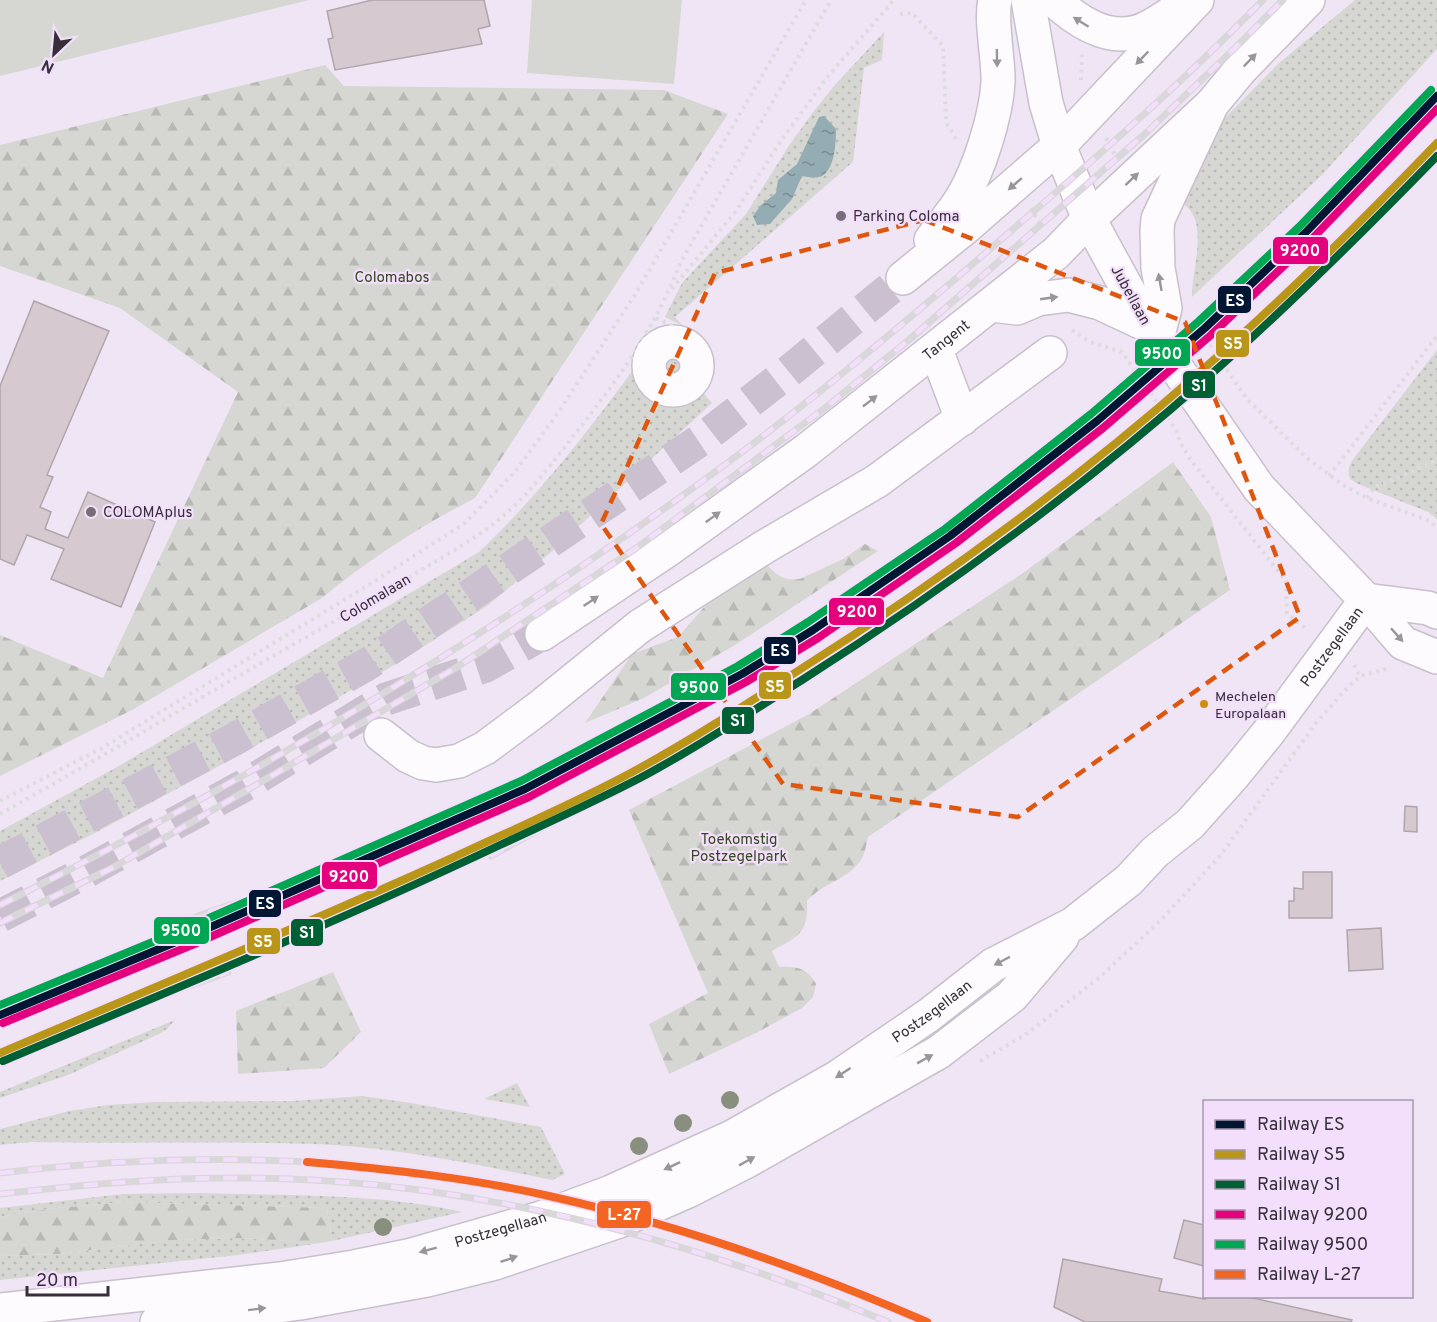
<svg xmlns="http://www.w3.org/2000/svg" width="1437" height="1322" font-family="Overpass,sans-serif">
<defs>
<pattern id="grass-dots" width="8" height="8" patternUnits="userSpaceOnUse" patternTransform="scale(1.5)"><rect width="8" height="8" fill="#d6d7d2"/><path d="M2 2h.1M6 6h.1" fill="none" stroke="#b8b9b5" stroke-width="1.8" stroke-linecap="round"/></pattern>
<pattern id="forest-firs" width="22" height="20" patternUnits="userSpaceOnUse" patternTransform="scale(1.5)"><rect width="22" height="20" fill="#d6d7d2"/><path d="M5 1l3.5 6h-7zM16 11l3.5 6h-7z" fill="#b8b9b5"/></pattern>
<pattern id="water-ripples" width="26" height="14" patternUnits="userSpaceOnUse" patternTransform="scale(1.5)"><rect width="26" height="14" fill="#94acb3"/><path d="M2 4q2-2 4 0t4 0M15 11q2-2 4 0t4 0" fill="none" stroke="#7a8c93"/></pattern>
</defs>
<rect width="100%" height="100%" fill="#f0e5f5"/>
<path fill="url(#grass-dots)" d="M1355,0H1437V49L1322,175L1192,297C1191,269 1213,214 1177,201L1222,121L1279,63Z
M884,32L882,60L864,68L853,162L675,317L683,326L665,317L682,283L746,214L790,144L814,111L834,86Z
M681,347L688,352L690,366L678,377H661L657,367L666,353Z
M1437,350V519L1428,512L1358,484L1350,479C1346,468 1351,462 1357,454Z
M633,370C644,385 660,411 683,399C687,396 692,389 696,385L712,403L550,553L487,606L401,661L245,752L97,832L0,881V831L117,767L479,552C537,497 586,434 633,370Z
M175,1020L167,1029L157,1035L68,1075L0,1098V1092Z
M517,1083L530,1107L484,1099Z
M362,1096L411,1103L541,1127L565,1174L552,1180C474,1164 394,1147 313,1144C219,1141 125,1144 31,1142L0,1145V1129L69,1111L108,1105L157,1102L293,1101Z
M201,1193C285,1196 380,1193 462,1212L332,1241L327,1208L123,1202L47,1209L0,1217V1208L123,1194Z
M236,1238L277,1240L314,1244L238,1255L0,1280V1256L58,1254L173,1240Z"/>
<path fill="url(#forest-firs)" d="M325,65L344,86L664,90L728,114L475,498C421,526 369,559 322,598L132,710L0,776V635L103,678L238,392L120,308L0,266V145Z
M1173,462L1211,517L1230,590L868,837C866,845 865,854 861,860C848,880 822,883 807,901C809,933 798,937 772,951L779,967C796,966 808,968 816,984L813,997L802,1008L758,1032L669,1074L649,1024L708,993L629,810L809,714L1023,573Z
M865,544L878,551L735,645L644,698L585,723L632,654L678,637L706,605L724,590L766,564C776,575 787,583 802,578L843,559Z
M333,972L361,1032L324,1068L238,1074L236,1011Z
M123,1202L327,1208L332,1241L314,1244L277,1240L236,1238L173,1240L58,1254L0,1256V1217L47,1209Z"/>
<path fill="#d6d7d2" d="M0,0H309L0,76Z
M532,0H682L674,84L527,73Z"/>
<path fill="url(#water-ripples)" d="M824,116L836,129C836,142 835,169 822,176C816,179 808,177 802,176L792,199L770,224L757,225L753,216L761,205L776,193L778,180L797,164L819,117Z"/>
<path fill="#d6cad0" stroke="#b1a5ac" stroke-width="1.5" d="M372,0H484L490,26L478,29L482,44L335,70L328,39L333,38L327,11Z
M34,301L109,331L47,475L53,477L40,507L51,512L45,529L68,538L88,492L155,522L121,607L51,579L64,549L27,535L14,565L0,559V386Z
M1405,806L1417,807V832L1404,831Z
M1303,872H1332V918H1289V901H1294V888L1303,889Z
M1381,928L1383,969L1349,971L1347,930Z
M1184,1220L1204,1225V1266L1174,1258Z
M1063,1259L1162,1279L1159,1291L1205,1299V1296H1244L1352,1320L1351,1322H1085L1054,1307Z"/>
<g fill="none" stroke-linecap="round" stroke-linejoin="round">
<path stroke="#cbc0cf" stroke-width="33" stroke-dasharray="33 16" stroke-linecap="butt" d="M0,863L231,741L366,665L702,439L788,372L903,278
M0,916L82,874L245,785L386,699L486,666L542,634"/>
<defs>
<path id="minor" d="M649 366a24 24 0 1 1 48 0a24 24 0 1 1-48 0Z
M936,350L962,419
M1366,600L1403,643L1437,657
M1366,600L1428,608L1437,612
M381,735L408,756L423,763L436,765L459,761L485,748L540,707L640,626L766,546L877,481L1050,353"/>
<g id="major">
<path d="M1054,0C1079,23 1112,45 1147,28C1161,21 1174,11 1187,3"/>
<path d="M992,305L1017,308L1038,299L1069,295L1100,303L1147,325"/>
<path d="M1157,339L1165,308L1158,268L1157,231L1158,219L1212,104"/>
<path id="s1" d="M0,1310L280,1279L354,1267L408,1256L541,1218L611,1192L732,1137L838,1077L929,1015L993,965L1073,924L1129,880L1155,852L1190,824L1232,777L1268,733L1366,600L1259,488L1147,325L1089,219L1059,146L1046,103L1028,0"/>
<path d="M157,1322L300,1303L427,1280L495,1263L622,1220L688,1191L747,1161L939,1052L1012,996L1062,937"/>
</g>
<g id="highway">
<path d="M931,240C941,226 953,213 962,198C979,170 996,116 998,83C999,60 990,20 995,0"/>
<path d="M903,278L966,227L1059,146L1197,0"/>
<path id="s2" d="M542,634L666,551L807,450L1056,253L1089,219L1212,104L1241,69L1308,0"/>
</g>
</defs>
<use href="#minor" stroke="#c8c0cc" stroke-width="36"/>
<use href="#major" stroke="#c8c0cc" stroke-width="36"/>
<use href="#highway" stroke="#c8c0cc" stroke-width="36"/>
<path stroke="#dedbe0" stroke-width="4" stroke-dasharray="3 4.5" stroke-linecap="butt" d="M900,14L912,13L943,46L946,122L956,139
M1081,80L1082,54
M1106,138L1115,155
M1031,208L1042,227
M672,289L736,211L780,142L829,75L894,0
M656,318L699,338
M1193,320L1246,398L1308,459L1346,487L1367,498L1430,521L1437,528
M1072,330L1090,342L1122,352L1175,428L1181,444L1190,459L1286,581L1287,614L1308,630
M1329,476L1437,336
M1367,498L1374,488L1437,460
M1354,665L1360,676
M0,801L102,748L375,581L465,523L515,472L560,410L636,293L806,0
M0,814C99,759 196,700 294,644C337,620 380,595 423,569C449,553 478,537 502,517C528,495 550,466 571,439C614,385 656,328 680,263L831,0
M980,1061L1025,1035L1100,977L1161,920L1220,856L1316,723L1347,688L1360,676L1387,669"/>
<use href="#minor" stroke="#fdfbfe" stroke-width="33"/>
<use href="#major" stroke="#fdfbfe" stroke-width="33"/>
<use href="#highway" stroke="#fdfbfe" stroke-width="33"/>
<defs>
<path id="rail" d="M491,856L555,821L666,753
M0,905C259,775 510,625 742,452C830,386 914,315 997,243C1088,165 1179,86 1263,0
M182,922C246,897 313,880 377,855
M0,923L114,867L261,782L457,667L635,549L825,408L910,339L1147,132L1238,45L1283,0
M34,1039C97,1013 164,997 228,972
M0,1173C102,1161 204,1156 307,1162
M0,1194C82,1185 164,1177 246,1178C468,1179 684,1237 888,1322"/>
</defs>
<use href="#rail" stroke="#dad7db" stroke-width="7"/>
<use href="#rail" stroke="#f3dffb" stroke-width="4.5" stroke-dasharray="14" stroke-linecap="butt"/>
<defs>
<path id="rail-1" d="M0,1015L188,937L525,789L742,674L813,630L950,536L1097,421L1205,328L1305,233L1437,96"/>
<path id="rail-2" d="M0,1053C151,989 302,926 452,858C514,829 578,802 638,769C691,740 742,707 793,674C937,583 1074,483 1201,371C1284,299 1361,222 1437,143"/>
<path id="rail-3" d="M3,1061C170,991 337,922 500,845C547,823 594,802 640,778C695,749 749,713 802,680C945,589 1081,489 1208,377C1288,307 1363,232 1437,156"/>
<path id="rail-4" d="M3,1023L192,945L529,797L746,682L818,638L956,543L1103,428L1211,335L1311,240L1437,109"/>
<path id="rail-5" d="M0,1005L184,929L521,781L738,666L808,622L945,529L1091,414L1199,321L1299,227L1431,90"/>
<path id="rail-6" d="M307,1162C388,1169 470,1178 549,1196C679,1225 805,1269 927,1322"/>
</defs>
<use href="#rail-1" stroke="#f3dffb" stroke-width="12"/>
<use href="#rail-2" stroke="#f3dffb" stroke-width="12"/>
<use href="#rail-3" stroke="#f3dffb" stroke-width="12"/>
<use href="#rail-4" stroke="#f3dffb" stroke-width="12"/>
<use href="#rail-5" stroke="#f3dffb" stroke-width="12"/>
<use href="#rail-6" stroke="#f3dffb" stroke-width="12"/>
<use href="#rail-1" stroke="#011633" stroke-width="8"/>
<use href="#rail-2" stroke="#b99518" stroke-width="8"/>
<use href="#rail-3" stroke="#005f33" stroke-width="8"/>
<use href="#rail-4" stroke="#e5007d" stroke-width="8"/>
<use href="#rail-5" stroke="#00a651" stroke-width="8"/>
<use href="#rail-6" stroke="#f26522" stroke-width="8"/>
</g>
<g fill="#898f7f">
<circle cx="730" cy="1100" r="9"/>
<circle cx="683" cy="1123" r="9"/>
<circle cx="639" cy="1146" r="9"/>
<circle cx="383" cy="1227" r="9"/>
</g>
<defs><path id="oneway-solid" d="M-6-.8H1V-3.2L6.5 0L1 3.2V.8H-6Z" transform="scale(1.5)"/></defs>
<g fill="#9a949b">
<use href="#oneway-solid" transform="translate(1081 22) rotate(-148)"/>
<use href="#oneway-solid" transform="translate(997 58) rotate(89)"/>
<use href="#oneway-solid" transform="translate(1142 58) rotate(134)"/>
<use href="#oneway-solid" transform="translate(1250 60) rotate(-46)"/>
<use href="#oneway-solid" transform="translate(1132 179) rotate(-43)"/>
<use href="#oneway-solid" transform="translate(1015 184) rotate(139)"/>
<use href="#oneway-solid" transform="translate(1160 282) rotate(-100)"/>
<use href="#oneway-solid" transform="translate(1049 298) rotate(-8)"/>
<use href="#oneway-solid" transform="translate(870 401) rotate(-38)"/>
<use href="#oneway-solid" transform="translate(713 517) rotate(-36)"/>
<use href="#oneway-solid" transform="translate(591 601) rotate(-34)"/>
<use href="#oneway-solid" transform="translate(1397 635) rotate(48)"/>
<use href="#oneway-solid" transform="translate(1002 961) rotate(152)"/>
<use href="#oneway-solid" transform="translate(925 1059) rotate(-29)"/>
<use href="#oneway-solid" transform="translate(843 1073) rotate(147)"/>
<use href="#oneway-solid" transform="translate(747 1161) rotate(-29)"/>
<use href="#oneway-solid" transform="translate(672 1166) rotate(155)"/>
<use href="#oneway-solid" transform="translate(428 1250) rotate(165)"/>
<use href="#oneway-solid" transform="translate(509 1259) rotate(-19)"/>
<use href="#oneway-solid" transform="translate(257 1309) rotate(-7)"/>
</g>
<path fill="none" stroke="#df570e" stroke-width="4.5" stroke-dasharray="12 8" stroke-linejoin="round" d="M924,220L1185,322L1300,617L1018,817L783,784L601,524L715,273Z"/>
<g fill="#776e7a" stroke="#f3dffb" stroke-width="2">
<circle cx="841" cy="216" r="6"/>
<circle cx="91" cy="512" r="6"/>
</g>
<circle fill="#d08e0b" stroke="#f3dffb" stroke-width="2" cx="1204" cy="704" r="5"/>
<g text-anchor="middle" stroke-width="4.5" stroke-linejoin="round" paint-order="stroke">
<g font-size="14" fill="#362e38" stroke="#f3dffb" text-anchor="start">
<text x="1215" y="701">Mechelen<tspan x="1215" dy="17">Europalaan</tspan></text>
</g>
<g font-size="15" fill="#362e38" stroke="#f3dffb" text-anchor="start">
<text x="853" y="221">Parking Coloma</text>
<text x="103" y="517">COLOMAplus</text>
</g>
<g font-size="15" fill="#34491e" stroke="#f3dffb">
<text x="392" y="282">Colomabos</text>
<text x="739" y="844">Toekomstig<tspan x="739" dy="17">Postzegelpark</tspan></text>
</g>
<g font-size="15" fill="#362e38" stroke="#f3dffb">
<text transform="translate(1131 295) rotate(61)" y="5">Jubellaan</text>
<text dy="5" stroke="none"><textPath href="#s2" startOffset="500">Tangent</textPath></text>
<text transform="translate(375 598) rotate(-31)" y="5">Colomalaan</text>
<text dy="5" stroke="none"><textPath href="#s1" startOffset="1542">Postzegellaan</textPath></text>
<text dy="5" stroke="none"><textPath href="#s1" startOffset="994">Postzegellaan</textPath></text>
<text dy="5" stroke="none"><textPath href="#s1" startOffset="508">Postzegellaan</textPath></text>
</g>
</g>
<g stroke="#f3dffb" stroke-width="2">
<rect x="1272" y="236" width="57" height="29" rx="6" fill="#e5007d"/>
<rect x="1217" y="285" width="35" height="29" rx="6" fill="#011633"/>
<rect x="1215" y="329" width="35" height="29" rx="6" fill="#b99518"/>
<rect x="1134" y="338" width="57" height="29" rx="6" fill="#00a651"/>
<rect x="1182" y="370" width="34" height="29" rx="6" fill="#005f33"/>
<rect x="828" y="597" width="57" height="29" rx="6" fill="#e5007d"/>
<rect x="763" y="636" width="34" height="29" rx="6" fill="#011633"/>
<rect x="758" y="671" width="34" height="29" rx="6" fill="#b99518"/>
<rect x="670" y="672" width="57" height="29" rx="6" fill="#00a651"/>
<rect x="721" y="706" width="34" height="29" rx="6" fill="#005f33"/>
<rect x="321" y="861" width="57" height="29" rx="6" fill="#e5007d"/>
<rect x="248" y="889" width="34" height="29" rx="6" fill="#011633"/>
<rect x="153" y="916" width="57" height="29" rx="6" fill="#00a651"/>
<rect x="290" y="918" width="34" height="29" rx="6" fill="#005f33"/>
<rect x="246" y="927" width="35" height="28" rx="6" fill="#b99518"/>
<rect x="596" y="1200" width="56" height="29" rx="6" fill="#f26522"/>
</g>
<g font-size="16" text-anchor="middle" font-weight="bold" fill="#fff">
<text x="1300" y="256">9200</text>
<text x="1235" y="306">ES</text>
<text x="1233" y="349">S5</text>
<text x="1162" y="359">9500</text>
<text x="1199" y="391">S1</text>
<text x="857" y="617">9200</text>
<text x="780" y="656">ES</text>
<text x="775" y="692">S5</text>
<text x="699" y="693">9500</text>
<text x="738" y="726">S1</text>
<text x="349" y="882">9200</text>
<text x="265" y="909">ES</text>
<text x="181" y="936">9500</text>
<text x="307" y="938">S1</text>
<text x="263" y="947">S5</text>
<text x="624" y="1220">L-27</text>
</g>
<rect x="1203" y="1100" width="210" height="198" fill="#f3dffb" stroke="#a798ad" stroke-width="1.5"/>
<rect x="1215" y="1120" width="30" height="9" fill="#011633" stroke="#a798ad" stroke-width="1.5"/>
<text x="1257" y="1130" font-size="18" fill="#362e38">Railway ES</text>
<rect x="1215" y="1150" width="30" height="9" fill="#b99518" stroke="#a798ad" stroke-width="1.5"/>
<text x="1257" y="1160" font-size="18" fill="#362e38">Railway S5</text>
<rect x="1215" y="1180" width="30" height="9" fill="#005f33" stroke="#a798ad" stroke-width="1.5"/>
<text x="1257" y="1190" font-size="18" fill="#362e38">Railway S1</text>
<rect x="1215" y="1210" width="30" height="9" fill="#e5007d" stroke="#a798ad" stroke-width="1.5"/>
<text x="1257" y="1220" font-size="18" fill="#362e38">Railway 9200</text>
<rect x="1215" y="1240" width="30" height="9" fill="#00a651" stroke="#a798ad" stroke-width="1.5"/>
<text x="1257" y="1250" font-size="18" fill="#362e38">Railway 9500</text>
<rect x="1215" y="1270" width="30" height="9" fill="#f26522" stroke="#a798ad" stroke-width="1.5"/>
<text x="1257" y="1280" font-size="18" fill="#362e38">Railway L-27</text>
<g transform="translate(54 54) rotate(206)" stroke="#f3dffb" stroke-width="4.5" paint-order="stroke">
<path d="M0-4.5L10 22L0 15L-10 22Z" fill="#362e38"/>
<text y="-9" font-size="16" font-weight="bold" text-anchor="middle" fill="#362e38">N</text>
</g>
<path d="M27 1286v9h81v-9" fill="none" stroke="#362e38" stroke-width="3"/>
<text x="36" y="1286" font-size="18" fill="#362e38" stroke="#f3dffb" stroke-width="4.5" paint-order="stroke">20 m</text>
</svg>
